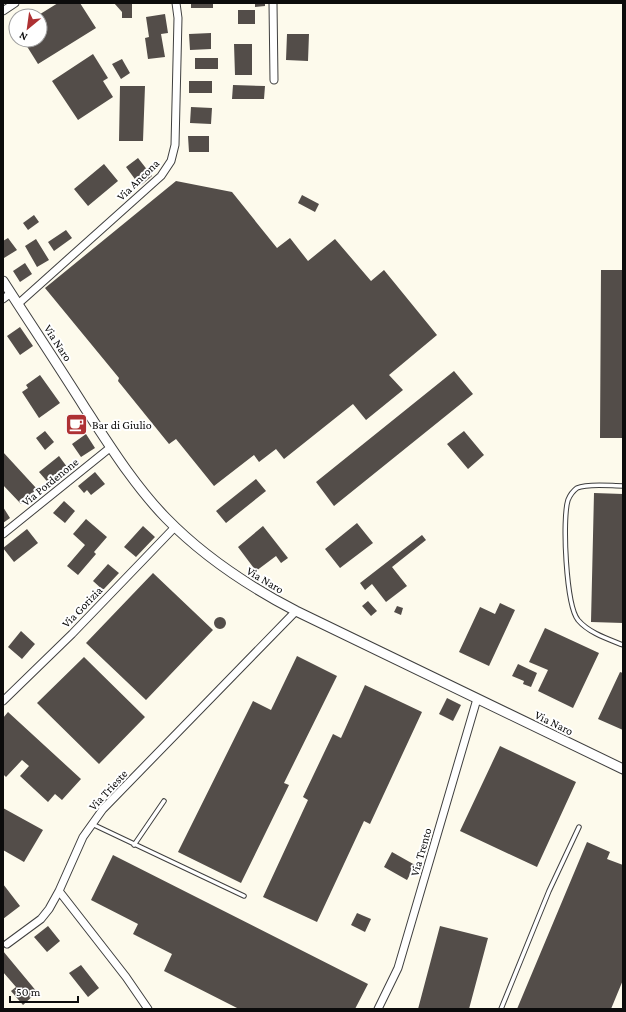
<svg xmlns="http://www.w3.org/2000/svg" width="626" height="1012" font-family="'Crimson Pro',serif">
<rect width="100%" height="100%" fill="#fdfaec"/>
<path fill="#534d49" d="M58,3H80L96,28L38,64L23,40H40V16H37Z
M114,3H132V18H122V12Z
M191,3H213V8H191Z
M255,3H265V6L255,7Z
M238,10H255V24H238Z
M165,14L168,33L161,34L165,57L148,59L145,38L149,37L146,17Z
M211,33V49L190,50L189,34Z
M287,34H309L308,61L286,60Z
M234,44H252V75H235Z
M93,54L108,78L103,81L113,97L78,120L52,81Z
M195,58H218V69H195Z
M122,59L130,73L121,79L112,64Z
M189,81H212V93H189Z
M233,85L265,86L264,99H232Z
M120,86H145L143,141H119Z
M191,107L212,108L211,124L190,123Z
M188,136H209V152H189Z
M138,158L152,176L140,186L126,167Z
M104,164L118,181L88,206L74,189Z
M176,181L232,192L277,248L290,238L308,261L335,239L371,281L384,270L437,335L389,375L403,390L366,420L353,404L284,459L276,449L259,462L254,455L214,486L176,439L169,444L118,381L119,378L45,288Z
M302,195L319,204L315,212L298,203Z
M34,215L39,222L28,230L23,223Z
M66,230L72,238L54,251L48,242Z
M8,238L17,250L4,258L3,256V241Z
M36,239L49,260L37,267L25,246Z
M25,263L32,274L20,282L13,271Z
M601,270H623V438H600Z
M20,327L33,346L20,355L7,336Z
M454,371L473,394L334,506L316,482Z
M40,375L60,403L39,418L22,392L28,388L26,385Z
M45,431L54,442L45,450L36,438Z
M464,431L484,455L468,469L447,444Z
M86,434L95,448L81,457L72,444Z
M3,452L37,489L21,504L3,485Z
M59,456L70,471L51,486L39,472Z
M95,472L105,484L91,495L87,490L84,493L78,486Z
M256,479L266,491L226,523L216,511Z
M594,493L623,494V623L591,622Z
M64,501L75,511L65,523L53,513Z
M3,507L10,518L3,523Z
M86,519L107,537L94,552L96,554L78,575L67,566L85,545L73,534Z
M357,523L373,543L340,568L325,549Z
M143,526L155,537L136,557L124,547Z
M263,526L288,558L281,563L276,556L256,571L238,547Z
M27,529L38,543L14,562L3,548Z
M422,535L426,540L392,567L407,586L386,602L372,584L365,590L360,583Z
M108,564L119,573L103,590L93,581Z
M153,573L213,630L146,700L86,643Z
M368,601L377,611L371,616L362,606Z
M500,603L515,610L489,666L459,652L480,607L495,614Z
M397,606L403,608L401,615L394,612Z
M214 623a6 6 0 1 1 12 0a6 6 0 1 1-12 0Z
M545,628L599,653L573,708L538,691L548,670L529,662Z
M21,631L35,644L22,659L8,647Z
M297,656L337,676L284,783L289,785L241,883L178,852L253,701L271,710Z
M84,657L145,717L99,764L37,703Z
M518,664L537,673L531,687L523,684L524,681L512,676Z
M620,672L623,673V730L598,719Z
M365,685L422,712L370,824L364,821L317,922L263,897L308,800L303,797L333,734L341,738Z
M447,698L461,705L453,721L439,714Z
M8,712L81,779L62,800L55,794L48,802L20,776L29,766L22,760L6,777L3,774V718Z
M500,746L576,782L537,867L460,831Z
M3,808L43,830L24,862L3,850Z
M587,842L610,852L607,859L623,865V980L611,1009H517Z
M392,852L415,865L407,880L384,867Z
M113,855L368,984L355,1009H239L164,971L172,954L133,934L138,924L91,900Z
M3,884L20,906L3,919Z
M357,913L371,919L365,932L351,925Z
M48,926L60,941L47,952L34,937Z
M440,926L488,938L469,1009H418Z
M3,951L37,992L23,1005L11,991L16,987L3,972Z
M81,965L99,988L88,997L69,973Z"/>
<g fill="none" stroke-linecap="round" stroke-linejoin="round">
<defs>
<path id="service" d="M623,486C611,486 588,483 577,488C573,491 570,495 568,500C562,519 566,605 578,620C589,633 608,639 623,645
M92,824L244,896
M134,845L164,801
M501,1009L549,891L579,827"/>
<path id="minor" d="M273,3L274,80
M3,11L15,3
M3,299L11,293
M18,304L161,176L171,161L175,145L178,18L176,3
M3,534L111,447
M3,701L72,634L175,527
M7,944L41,919L49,909L59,891
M148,1009L126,977L59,891L83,837L103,809L296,611
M378,1009L398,968L477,699"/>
<path id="tertiary" d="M3,281C30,323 58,365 85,408C110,446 134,485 166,518C204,557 248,586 296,611L623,769"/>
</defs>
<use href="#service" stroke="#3f3f3f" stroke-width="5.5"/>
<use href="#minor" stroke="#3f3f3f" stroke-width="9"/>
<use href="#tertiary" stroke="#3f3f3f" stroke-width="11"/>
<use href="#service" stroke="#fff" stroke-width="3.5"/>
<use href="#minor" stroke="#fff" stroke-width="7"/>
<use href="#tertiary" stroke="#fff" stroke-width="9"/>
</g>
<defs>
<symbol id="cafe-square" viewBox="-11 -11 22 22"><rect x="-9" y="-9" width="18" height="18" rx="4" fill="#ae3133" stroke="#fff"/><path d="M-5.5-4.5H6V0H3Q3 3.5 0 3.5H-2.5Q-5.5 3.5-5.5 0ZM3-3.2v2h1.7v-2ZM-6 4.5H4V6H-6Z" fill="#fff"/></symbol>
</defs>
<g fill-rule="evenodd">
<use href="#cafe-square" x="64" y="412" width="25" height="25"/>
</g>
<g text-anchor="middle" stroke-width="4" stroke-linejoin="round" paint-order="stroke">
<g font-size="12" fill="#0c0c0c" stroke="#fff">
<text transform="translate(138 180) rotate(-44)" y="4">Via Ancona</text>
<text transform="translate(58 343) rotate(57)" y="4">Via Naro</text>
<text transform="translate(50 482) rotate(-39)" y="4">Via Pordenone</text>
<text transform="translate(265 580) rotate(31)" y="4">Via Naro</text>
<text transform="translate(82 607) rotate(-46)" y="4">Via Gorizia</text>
<text transform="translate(554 723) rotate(26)" y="4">Via Naro</text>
<text transform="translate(108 790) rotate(-47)" y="4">Via Trieste</text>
<text transform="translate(421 852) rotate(-74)" y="4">Via Trento</text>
</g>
<g font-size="12" fill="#0c0c0c" stroke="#fff" text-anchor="start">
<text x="92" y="429">Bar di Giulio</text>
</g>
</g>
<rect width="626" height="1012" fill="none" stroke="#0c0c0c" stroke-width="8"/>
<g transform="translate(28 28) rotate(209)"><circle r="19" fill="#ffffff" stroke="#9e9e9e"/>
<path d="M0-3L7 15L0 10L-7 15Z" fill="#ae3133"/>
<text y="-6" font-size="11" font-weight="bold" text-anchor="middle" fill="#0c0c0c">N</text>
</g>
<path d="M10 996v6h68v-6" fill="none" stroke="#0c0c0c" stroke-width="2"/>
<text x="16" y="996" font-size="12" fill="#0c0c0c" stroke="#ffffff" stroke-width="3" paint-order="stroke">50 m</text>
</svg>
